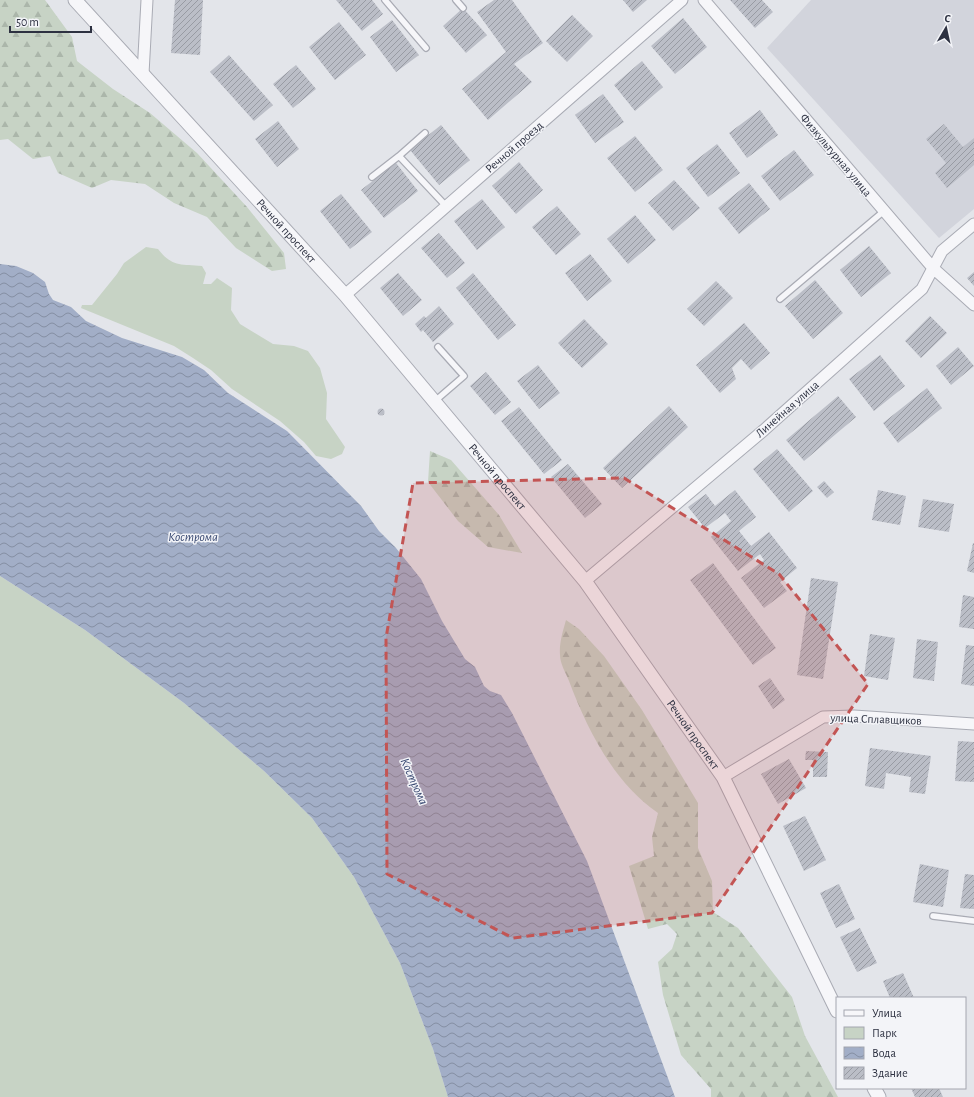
<svg xmlns="http://www.w3.org/2000/svg" width="974" height="1097" font-family="'Alegreya Sans',sans-serif">
<defs>
<pattern id="forest-firs" width="22" height="20" patternUnits="userSpaceOnUse"><rect width="22" height="20" fill="#c7d3c5"/><path d="M5 1l3.5 6h-7zM16 11l3.5 6h-7z" fill="#abb6aa"/></pattern>
<pattern id="water-waves" width="16" height="10" patternUnits="userSpaceOnUse"><rect width="16" height="10" fill="#a2aec7"/><path d="M0 5q4-4 8 0t8 0" fill="none" stroke="#848ea3"/></pattern>
<pattern id="building-hatch" width="6" height="6" patternUnits="userSpaceOnUse"><rect width="6" height="6" fill="#bbbec7"/><path d="M-1 1l2-2M0 6l6-6M5 7l2-2" fill="none" stroke="#989ba3"/></pattern>
</defs>
<rect width="100%" height="100%" fill="#e3e5ea"/>
<path fill="#d2d4dc" d="M811,0H974V209L939,238L767,48Z"/>
<path fill="#c7d3c5" d="M146,247L158,249C172,267 180,264 202,266L206,273L203,284H211L217,278L232,288L231,310L240,324L273,344L294,346L308,351L320,368L327,393L326,419L345,447L342,454L331,459L316,456L304,442L280,421L232,389L211,370L193,358L174,346L81,308L82,305H92L117,274L124,263Z
M0,576L85,630L184,703L264,771L312,818L354,877L400,963L433,1049L448,1097H0Z"/>
<path fill="url(#forest-firs)" d="M0,0H45L72,37L77,61L113,89L150,113L197,153L247,207L284,253L286,269L272,271L236,248L207,217L174,203L145,184L111,180L92,188L58,173L50,156L33,159L8,139L0,140Z
M430,451L451,460L499,515L522,553L488,547L458,521L428,482Z
M566,620L579,629L604,656L642,710L698,803V848L712,881L713,912L738,928L792,997L805,1036L838,1097H711V1089L681,1055L663,995L658,962L672,949L677,934L667,924L648,929L629,866L654,856L652,837L658,813C614,783 587,729 569,681C566,673 560,664 560,655C559,643 563,631 566,620Z"/>
<path fill="url(#water-waves)" d="M0,264L16,266L33,273L45,282L49,294L53,300L71,307L86,321L122,338L182,357L204,370L228,393L287,431L361,506L379,531L396,548L421,579L442,621L465,659L475,667L484,686L490,691L501,695L512,713L587,861L675,1097H448L433,1049L400,963L354,877L312,818L264,771L184,703L85,630L0,576Z"/>
<path fill="url(#building-hatch)" d="M175,0H203L200,55L171,53Z
M336,0H372L383,14L362,31Z
M494,0H512L543,43L514,64L532,82L488,120L462,89L506,52L477,12Z
M623,0H647L633,12Z
M730,0H762L773,12L755,28Z
M463,8L487,35L466,53L443,26Z
M572,15L593,36L567,62L546,41Z
M683,18L707,47L675,74L651,46Z
M392,20L419,55L396,72L370,37Z
M339,22L366,55L335,80L309,47Z
M229,55L273,105L254,121L210,72Z
M642,61L663,87L635,111L614,85Z
M296,65L316,89L293,108L273,84Z
M603,94L624,122L595,143L575,115Z
M760,110L778,135L747,158L729,133Z
M278,121L299,149L277,167L255,139Z
M944,124L963,147L974,138V165L947,188L935,173L946,163L926,139Z
M441,125L470,160L439,185L410,150Z
M635,136L663,170L635,192L607,158Z
M717,144L740,173L708,197L686,168Z
M794,150L814,175L780,201L761,176Z
M519,162L543,190L516,214L492,186Z
M396,163L418,191L384,218L361,190Z
M674,180L700,208L673,231L648,203Z
M749,183L770,209L739,234L718,208Z
M341,194L372,232L350,249L320,211Z
M482,199L505,227L477,250L454,221Z
M557,206L581,234L556,255L532,227Z
M635,215L656,240L628,264L607,239Z
M439,233L465,263L447,278L421,248Z
M869,246L891,273L861,297L840,270Z
M590,254L612,281L587,301L565,273Z
M974,272V286L967,278Z
M398,273L422,300L403,316L380,288Z
M473,273L516,325L498,340L456,288Z
M815,280L843,313L813,339L785,306Z
M716,281L733,298L704,326L687,309Z
M439,306L454,324L433,342L423,330L421,332L415,324L424,316L426,318Z
M930,316L947,333L921,358L905,341Z
M584,319L608,344L582,368L558,343Z
M744,323L770,353L751,370L741,359L732,368L736,379L720,393L696,365Z
M958,347L974,366L951,385L936,366Z
M880,355L905,386L874,411L849,379Z
M538,365L560,393L539,409L517,381Z
M486,372L511,402L495,415L470,386Z
M927,388L942,408L898,443L883,423Z
M838,396L856,417L804,461L786,440Z
M669,406L688,427L622,488L603,468Z
M519,407L562,460L544,474L501,421Z
M377.5 412a3.5 3.5 0 1 1 7 0a3.5 3.5 0 1 1-7 0Z
M777,449L813,491L789,512L753,469Z
M568,464L602,504L585,518L551,477Z
M824,481L834,492L827,498L817,487Z
M735,490L756,517L739,531L751,546L769,532L797,568L780,582L787,591L764,608L741,578L764,560L760,554L738,571L711,537L731,521L725,513L705,528L688,507L706,494L715,506Z
M878,490L906,496L900,525L872,520Z
M923,499L954,504L949,532L918,527Z
M973,543H974V573L967,571Z
M713,563L776,648L753,665L690,580Z
M811,578L838,582L823,679L797,675Z
M963,595L974,597V629L959,627Z
M870,634L895,638L888,680L864,676Z
M917,639L938,642L934,681L913,678Z
M966,645L974,646V686L961,684Z
M770,678L785,700L773,709L758,686Z
M958,741L974,742V782L955,781Z
M870,748L931,756L925,794L909,792L911,777L886,773L884,789L865,786Z
M806,751L828,752L827,777H813V760H805Z
M789,759L806,788L778,804L761,774Z
M805,816L826,860L804,871L783,826Z
M920,864L949,870L943,907L913,902Z
M965,874L974,875V909L960,908Z
M839,884L855,919L836,928L820,893Z
M860,928L877,963L857,972L840,937Z
M903,973L914,998H890L883,981Z
M911,1088H939L943,1097H915Z"/>
<g fill="none" stroke-linecap="round" stroke-linejoin="round">
<defs>
<path id="service" d="M385,0L426,48
M456,0L463,8
M399,156L425,133
M372,177L399,156L446,206
M780,299L884,211
M435,401L464,376L438,347
M933,916L974,921"/>
<path id="minor" d="M704,0L933,268L974,305
M143,74L147,0
M345,295L682,0
M585,581L764,430L922,289L942,251L974,224
M723,777L823,717L854,716L974,724"/>
<g id="tertiary">
<path id="s1" d="M75,0L345,295L585,581L723,777L837,1011"/>
<path d="M874,1088L879,1097"/>
</g>
</defs>
<use href="#service" stroke="#a9abb4" stroke-width="8"/>
<use href="#minor" stroke="#a9abb4" stroke-width="13"/>
<use href="#tertiary" stroke="#a9abb4" stroke-width="15"/>
<use href="#service" stroke="#f6f6f9" stroke-width="5.5"/>
<use href="#minor" stroke="#f6f6f9" stroke-width="11"/>
<use href="#tertiary" stroke="#f6f6f9" stroke-width="13"/>
</g>
<path fill="#c35554" fill-opacity="0.2" stroke="#c35554" stroke-width="3" stroke-dasharray="8 5" stroke-linejoin="round" d="M624,478L779,574L868,684L712,913L513,938L387,874L386,638L413,483Z"/>
<g text-anchor="middle" stroke-width="3" stroke-linejoin="round" paint-order="stroke">
<g font-size="12" fill="#2d3141" stroke="#f3f4f8">
<text transform="translate(514 147) rotate(-41)" y="4">Речной проезд</text>
<text transform="translate(836 155) rotate(50)" y="4">Физкультурная улица</text>
<text dy="4" stroke="none"><textPath href="#s1" startOffset="313">Речной проспект</textPath></text>
<text transform="translate(787 409) rotate(-41)" y="4">Линейная улица</text>
<text dy="4" stroke="none"><textPath href="#s1" startOffset="637">Речной проспект</textPath></text>
<text transform="translate(876 719) rotate(2)" y="4">улица Сплавщиков</text>
<text dy="4" stroke="none"><textPath href="#s1" startOffset="961">Речной проспект</textPath></text>
</g>
<g font-size="13" font-style="italic" fill="#3a4a72" stroke="#f3f4f8">
<text x="193" y="541">Кострома</text>
<text transform="translate(415 781) rotate(66)" y="5">Кострома</text>
</g>
</g>
<rect x="836" y="997" width="130" height="92" fill="#f3f4f8" stroke="#a4a6af"/>
<rect x="844" y="1010" width="20" height="6" fill="#f6f6f9" stroke="#a4a6af"/>
<text x="872" y="1017" font-size="12" fill="#2d3141">Улица</text>
<rect x="844" y="1027" width="20" height="12" fill="#c7d3c5" stroke="#a4a6af"/>
<text x="872" y="1037" font-size="12" fill="#2d3141">Парк</text>
<rect x="844" y="1047" width="20" height="12" fill="url(#water-waves)" stroke="#a4a6af"/>
<text x="872" y="1057" font-size="12" fill="#2d3141">Вода</text>
<rect x="844" y="1067" width="20" height="12" fill="url(#building-hatch)" stroke="#a4a6af"/>
<text x="872" y="1077" font-size="12" fill="#2d3141">Здание</text>
<g transform="translate(946 28) rotate(9)" stroke="#f3f4f8" stroke-width="3" paint-order="stroke">
<path d="M0-3L7 15L0 10L-7 15Z" fill="#2d3141"/>
<text y="-6" font-size="11" font-weight="bold" text-anchor="middle" fill="#2d3141">С</text>
</g>
<path d="M10 26v6h81v-6" fill="none" stroke="#2d3141" stroke-width="2"/>
<text x="16" y="26" font-size="12" fill="#2d3141" stroke="#f3f4f8" stroke-width="3" paint-order="stroke">50 m</text>
</svg>
